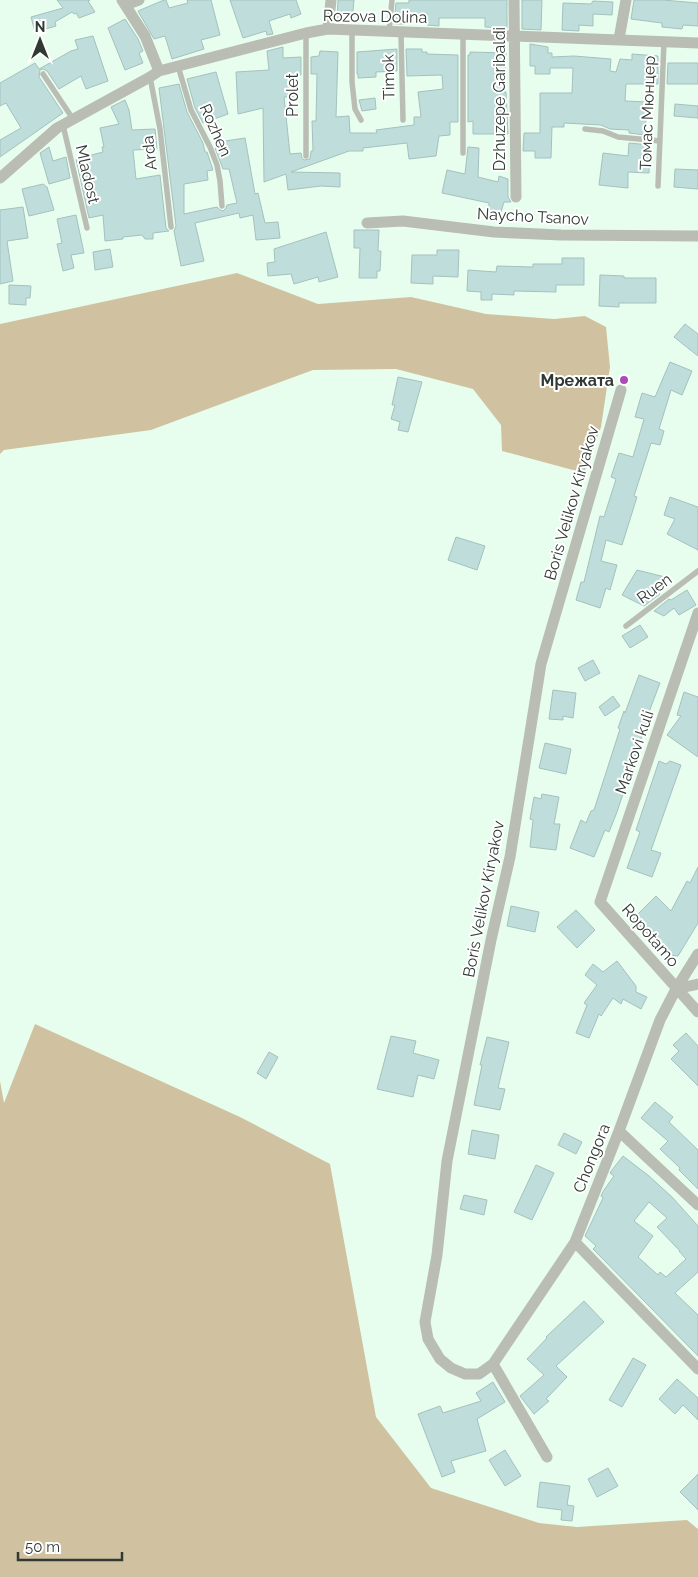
<svg xmlns="http://www.w3.org/2000/svg" width="698" height="1577" font-family="Raleway,sans-serif">
<rect width="100%" height="100%" fill="#e7feee"/>
<path fill="#d0c2a0" d="M237,273L318,304L411,297L486,314L554,319L585,316L606,327L610,367L601,427L584,473L502,451L501,425L473,389L396,369L313,370L151,430L4,450L0,454V324Z
M35,1024L240,1117L330,1164L376,1417L431,1488L539,1523L577,1527L687,1520L698,1529V1577H0V1081L4,1103Z"/>
<path fill="#bfddda" stroke="#a4c1be" fill-rule="evenodd" d="M57,0H90L88,1L95,12L79,18L76,13L74,14L72,12L55,22L56,26L35,32L31,17L63,8Z
M164,0H166L169,8L188,3L187,0H211L220,35L201,40L204,49L172,59L165,36L154,39L138,11Z
M230,0H296L301,14L291,18L290,14L269,21L273,34L267,35L266,31L243,38Z
M338,0H354L352,21L337,19Z
M409,0H507V28L485,27V18H439V26L427,25V13L404,20V24H394L396,3H409Z
M522,0H542L541,30L522,29Z
M634,0H663L698,3V26L683,25L682,29L662,27V23L631,19Z
M593,1L613,2L612,15L593,14V26L579,25V31L562,30L563,3L591,4Z
M125,19L138,39L143,51L139,53L143,63L125,70L108,28Z
M93,36L108,81L86,89L81,76L59,89L47,71L43,69L40,70L39,77L63,113L0,157V140L21,128L6,103L0,106V83L35,63L39,69L71,51L78,49L75,40Z
M530,44L548,47V53H552V57L574,56L611,59L610,71L616,72L620,59L632,60V54L658,56V84H626L625,101L647,102L645,135L629,133V130L610,129L601,125L564,123V127H552L551,158H535V151H523L524,133H540V93H572L573,68H550V74H535V66H530Z
M283,47V58L301,57V75H293V97H284L290,154L301,153L302,158L304,160L310,159L311,151H313L312,121H316L317,74H311V57L319,56L320,51L338,52L336,117L349,116L350,133H377L376,130L414,125V117H421L418,92L443,89L442,75L407,76L406,49H422V52H427V54L458,55V122H450V135L439,136L436,156L409,159L407,143L363,148V151H349L291,172L340,173V187L321,186L288,190L286,174L264,182L263,108L238,114L236,72L269,70L267,51Z
M397,49V71L376,72V77L358,78V74H357V52Z
M470,52L506,53L504,92H506L508,134H473V121L468,122V55H470Z
M668,63H698V84H667Z
M216,72L228,114L203,123L195,108L187,79Z
M179,84L187,112L203,143L205,152H207L213,170L207,171L208,180L184,184V214L217,207L220,210L223,211L226,208L227,205L237,203L229,169H223L215,148L225,143V141L245,138L255,194L258,193L265,223L278,222L280,238L256,240L253,215L240,218L239,213L195,223L204,261L181,266L174,231L176,226L159,88Z
M375,98L376,109L362,111L359,100Z
M125,100L129,110L132,130L155,129L157,149L133,150L136,179L160,175L166,228L169,231L153,233V239H145L142,235L123,237V239L105,241L103,215L89,218L76,159L103,152L102,147H104L100,128L119,124L111,107Z
M675,104L698,106V118L674,116Z
M629,143L650,145L649,173L628,172V188L599,185L603,153L628,156Z
M49,147L53,161L66,157L70,178L49,184L40,153Z
M468,147L479,148L478,177L498,182L499,176L508,179V197L511,202H504L501,212L489,210V203L442,193L447,170L465,174Z
M675,169L698,170V189L674,187Z
M43,184L47,187L54,210L29,216L22,189Z
M23,207L28,238L7,241L13,281L0,284V210Z
M76,215L84,253L71,255L74,268L63,271L57,244L62,243L57,219Z
M354,230H379L378,251H381L380,271H377V278H359L360,248H354Z
M326,232L338,277L319,282L318,277L294,284L291,274L268,276L267,263L275,262L274,249Z
M110,249L113,267L95,270L93,252Z
M437,250H459L458,277L433,276V284L411,283L412,255H437Z
M562,258H584V285H556V292L514,291V295L492,294V300H481V292L467,291L468,270L496,272L497,266L533,267V264H562Z
M600,275L624,276V278H656V303H619V307L599,306Z
M9,285L31,286L30,298H26V305L9,304Z
M685,324L698,334V356L674,337Z
M670,362L692,371L682,395L671,390L659,429L664,431L660,445L651,443L634,496L637,497L622,545L606,540L601,561L617,565L610,590L606,588L600,608L576,600L581,582H584L600,516L604,517L616,479L611,477L619,453L633,457L644,419L635,417L642,393L655,397Z
M398,377L422,382L408,432L398,430L400,422L391,419L395,405H392Z
M670,497L698,507V550L667,534L675,519L664,515Z
M456,537L485,546L477,570L448,560Z
M637,570L665,577L656,592L660,594L644,606L622,595Z
M687,590L696,605L679,615L674,608L664,616L654,611L669,599L671,600Z
M640,625L648,637L630,648L622,636Z
M593,660L600,673L585,681L578,668Z
M639,675L660,683L649,712L653,713L645,737L642,736L617,812L609,832L605,830L594,857L570,848L581,820L586,823L591,811L594,810L620,729L618,728L624,711L625,713Z
M553,690L576,693L573,718L563,716V720L549,719Z
M684,692L698,697V757L667,735L681,716L677,715Z
M613,696L620,706L605,716L599,707Z
M545,743L571,749L566,774L539,768Z
M659,761L666,764L670,761L681,765L651,850L661,853L652,877L627,868L640,832L636,830Z
M542,794L559,797L554,824H560L556,850L530,847L533,820L530,819L534,797L541,799Z
M698,867V923L678,956L669,955L633,919L656,896L671,911L687,881L690,883Z
M511,906L539,912L535,932L507,926Z
M576,910L595,930L577,948L557,927Z
M617,961L636,986V992L647,997L641,1009L623,999L621,1004L613,998L601,1016L599,1014L589,1038L576,1033L587,1005L584,1003L597,985L585,975L593,964L603,972Z
M686,1033L698,1046V1086L671,1059L679,1051L673,1045Z
M391,1036L416,1041L413,1053L439,1060L434,1079L418,1075L413,1097L377,1089Z
M487,1037L509,1042L498,1088L505,1089L500,1110L474,1105L482,1065H480Z
M269,1052L278,1057L266,1079L257,1073Z
M655,1102L673,1117L669,1122L698,1150V1189L679,1170L680,1168L660,1149L668,1141L641,1118Z
M472,1130L499,1135L495,1159L468,1154Z
M564,1133L582,1142L576,1154L558,1145Z
M623,1156L649,1176L672,1197L698,1226V1272L675,1293L698,1315V1356L593,1249L596,1246L585,1236L603,1198L601,1196L604,1190L614,1176L610,1173L612,1170ZM649,1202L667,1218L657,1227L680,1251H679L686,1259L666,1277L660,1272L658,1275L638,1257L653,1236L634,1221Z
M536,1165L554,1173L532,1220L514,1212Z
M464,1195L487,1200L484,1215L460,1209Z
M584,1301L604,1322L556,1366L567,1377L546,1399L549,1401L534,1414L520,1396L544,1375L527,1359L547,1338L546,1337Z
M633,1358L646,1365L622,1407L609,1400Z
M677,1379L698,1398V1420L683,1405L675,1414L659,1399Z
M493,1382L505,1402L477,1419L486,1451L451,1461L455,1472L442,1477L418,1414L440,1406L443,1413L481,1401L476,1393Z
M505,1450L521,1476L505,1486L489,1460Z
M608,1468L618,1486L597,1497L588,1479Z
M698,1474V1510L680,1492Z
M540,1482L570,1486L567,1505L574,1506L572,1521L561,1520L562,1510L537,1507Z"/>
<g fill="none" stroke-linecap="round" stroke-linejoin="round">
<path stroke="#babdb3" stroke-width="5.5" d="M352,31V82L355,109L361,120
M389,32L392,0
M306,33V156
M401,33L403,120
M463,34V153
M178,66L191,110L210,147L217,165L220,181L222,206
M43,74L73,119
M150,77L160,129L171,227
M63,125L87,228
M585,129L603,131L618,137L660,141
M658,186L664,42
M626,626L698,571"/>
<path stroke="#babdb3" stroke-width="11" d="M122,0L145,36L159,71
M514,0L516,197
M125,5L139,0
M328,29L331,0
M619,39L626,0
M0,178L57,128L150,77L159,71L306,33L328,29L698,43
M367,223L403,221L494,232L561,235L698,236
M621,390L541,664L510,857L491,940L447,1161L437,1255L425,1322L428,1339L440,1359L451,1368L465,1374H479L493,1364L575,1242L619,1131L660,1020L676,989L698,954
M698,613L600,902L698,1012
M676,989L698,984
M619,1131L698,1205
M575,1242L698,1369
M493,1364L547,1457"/>
</g>
<circle fill="#a94cb6" stroke="#fff" stroke-width="2" cx="624" cy="380" r="5"/>
<g text-anchor="middle" stroke-width="4" stroke-linejoin="round" paint-order="stroke">
<g font-size="16" fill="#303933" stroke="#fff">
<text transform="translate(375 16) rotate(1)" y="6">Rozova Dolina</text>
<text transform="translate(388 77) rotate(-91)" y="6">Timok</text>
<text transform="translate(292 95) rotate(-90)" y="6">Prolet</text>
<text transform="translate(499 99) rotate(-90)" y="6">Dzhuzepe Garibaldi</text>
<text transform="translate(647 113) rotate(-88)" y="6">Томас Мюнцер</text>
<text transform="translate(216 130) rotate(66)" y="6">Rozhen</text>
<text transform="translate(149 153) rotate(-96)" y="6">Arda</text>
<text transform="translate(88 174) rotate(77)" y="6">Mladost</text>
<text transform="translate(533 216) rotate(3)" y="6">Naycho Tsanov</text>
<text transform="translate(571 503) rotate(-74)" y="6">Boris Velikov Kiryakov</text>
<text transform="translate(654 588) rotate(-36)" y="6">Ruen</text>
<text transform="translate(634 752) rotate(-71)" y="6">Markovi kuli</text>
<text transform="translate(483 899) rotate(-79)" y="6">Boris Velikov Kiryakov</text>
<text transform="translate(651 935) rotate(49)" y="6">Ropotamo</text>
<text transform="translate(591 1158) rotate(-68)" y="6">Chongora</text>
</g>
<g font-size="16" font-weight="bold" fill="#303933" stroke="#fff" text-anchor="end">
<text x="614" y="386">Мрежата</text>
</g>
</g>
<g transform="translate(40 40)" stroke="#ffffff" stroke-width="4" paint-order="stroke">
<path d="M0-4L9 19L0 12L-9 19Z" fill="#303933"/>
<text y="-8" font-size="14" font-weight="bold" text-anchor="middle" fill="#303933">N</text>
</g>
<path d="M18 1552v8h104v-8" fill="none" stroke="#303933" stroke-width="2.5"/>
<text x="25" y="1552" font-size="15" fill="#303933" stroke="#ffffff" stroke-width="4" paint-order="stroke">50 m</text>
</svg>
